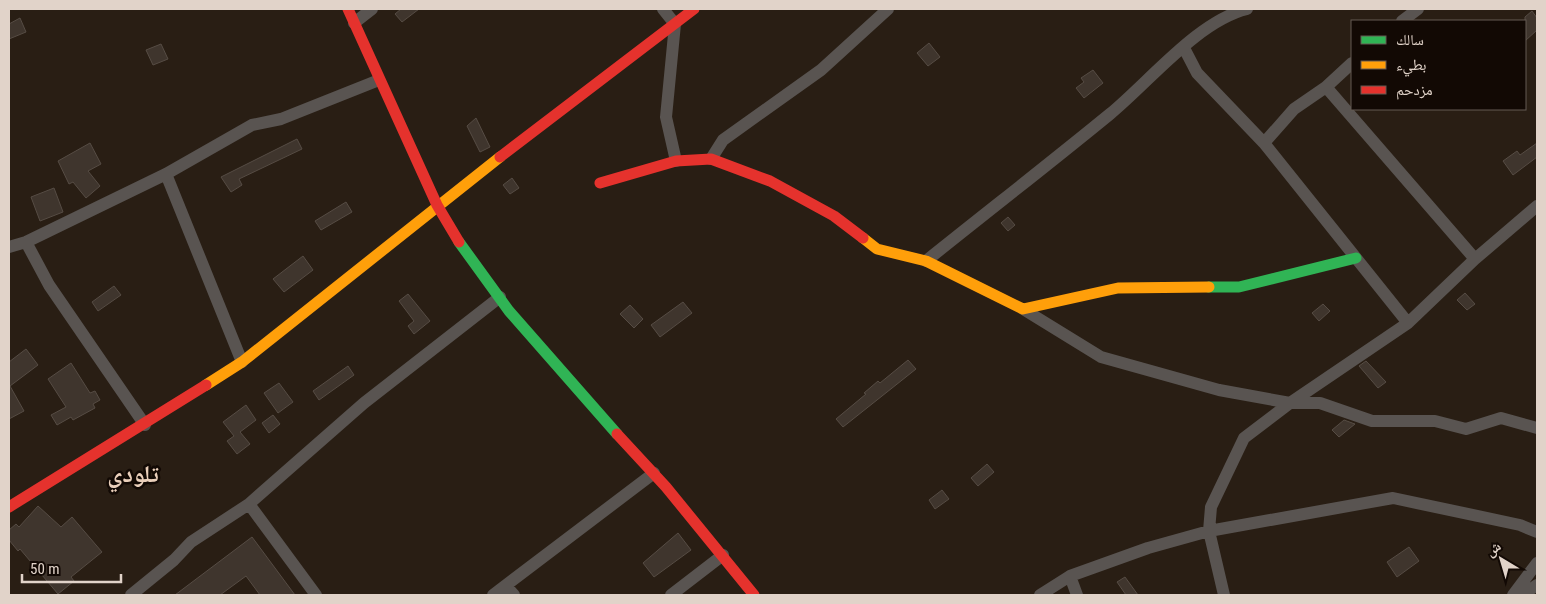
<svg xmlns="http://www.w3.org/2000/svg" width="1546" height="604" font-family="'Roboto Condensed','Noto Naskh Arabic',sans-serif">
<rect width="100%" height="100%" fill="#291e14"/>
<path fill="#3f352d" stroke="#564c44" d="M401,9H419L402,22L395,14Z
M1532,11L1537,18V30L1525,41V17Z
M20,18L26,32L9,39V24Z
M929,43L940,57L928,66L917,53Z
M161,44L168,59L153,65L146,50Z
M1093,70L1103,83L1084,98L1076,88L1084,82L1081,78Z
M476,118L490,147L480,152L467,126Z
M297,139L302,149L239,179L242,185L231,192L221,177Z
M90,143L101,164L88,171L100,186L86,198L73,182L69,184L58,161Z
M1537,143V157L1513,175L1503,161L1517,151L1520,155Z
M512,178L519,188L510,194L503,185Z
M54,188L63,212L40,221L31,197Z
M346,202L352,212L321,230L315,221Z
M1008,217L1015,225L1008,231L1001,223Z
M303,256L313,270L284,292L273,279Z
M114,286L121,295L98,311L92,302Z
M1465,293L1475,304L1467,310L1457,300Z
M408,294L430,321L414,334L408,326L414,321L399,301Z
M683,302L692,313L660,337L651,325Z
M1323,304L1330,311L1319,321L1312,313Z
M630,305L643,319L634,328L620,314Z
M26,349L38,365L10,386L24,411L9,419V362Z
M908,360L916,369L843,427L836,419L866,394L864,393L878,381L880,383Z
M1366,361L1386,382L1378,388L1359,366Z
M71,363L90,393L95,391L100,400L93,404L95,408L73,420L71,417L57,425L51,415L66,407L48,379Z
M348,366L354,375L319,400L313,391Z
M279,383L293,402L278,413L264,393Z
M246,405L256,420L240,432L250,444L237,454L227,441L234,436L223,422Z
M273,415L280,424L269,433L262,423Z
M1344,420L1355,424L1339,437L1332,430Z
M987,464L994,472L978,486L971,478Z
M942,490L949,499L935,509L929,500Z
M38,506L61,527L72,517L102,552L71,577L74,581L58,594L20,549L18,551L9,540V530L16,524L19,527Z
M678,533L691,550L654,577L643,563Z
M252,537L295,595H260L246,576L220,595H175Z
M1409,547L1419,561L1397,577L1387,562Z
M1125,577L1138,595H1126L1117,582Z"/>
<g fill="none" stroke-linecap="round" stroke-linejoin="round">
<path stroke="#595451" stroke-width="12" d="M663,9L675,24L666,117L676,161
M1402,21L1418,9
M354,23L372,9
M1184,48L1197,73L1264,143L1408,323
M1326,87L1475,259
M1264,143L1294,109L1326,87L1352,63
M711,159L723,140L821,70L888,9
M166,174L242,362
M26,242L49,285L145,425
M9,247L26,242L166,174L252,125L281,119L379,80
M926,261C987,212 1049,164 1110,114C1150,81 1198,21 1247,9
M1023,309L1101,357L1219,390L1290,403H1320L1372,421H1435L1466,429L1501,418L1537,428
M249,504L316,595
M1070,576L1077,595
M506,586L514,595
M131,595L174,560L191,542L249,504L364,403L500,297
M493,595L654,473
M671,595L723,555
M1040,595L1070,576L1148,548L1209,531L1393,498L1520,525L1537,532
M1224,595L1209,531L1211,507L1244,438L1290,403L1408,323L1475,259L1537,206
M1513,595L1537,563
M1522,595L1537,585"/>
<path stroke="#30b455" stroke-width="11" d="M459,242L509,311L617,434
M1209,287H1239L1356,258"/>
<path stroke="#ff9f0a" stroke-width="11" d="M863,238L877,249L926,261L1023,309L1118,288L1209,287
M206,385L242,362L500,157"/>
<path stroke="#e5322d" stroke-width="11" d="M348,9L437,205L459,242
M500,157L694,9
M600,183L676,161L711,159L770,181L834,216L863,238
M617,434L666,487L754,595
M9,507L206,385"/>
</g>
<g text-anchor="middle" stroke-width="5" stroke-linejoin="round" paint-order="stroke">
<g font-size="24" font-weight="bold" fill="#eacfba" stroke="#120904">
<text x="133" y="482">تلودي</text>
</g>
</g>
<rect width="1546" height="604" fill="none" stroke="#e1d3c9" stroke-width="20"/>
<rect x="1351" y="20" width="175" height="90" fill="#120904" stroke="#655a53"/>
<rect x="1361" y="36" width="25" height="8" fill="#30b455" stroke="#655a53"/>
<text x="1396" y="45" font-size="15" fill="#e1d3c9">سالك</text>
<rect x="1361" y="61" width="25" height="8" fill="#ff9f0a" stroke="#655a53"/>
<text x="1396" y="70" font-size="15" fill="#e1d3c9">بطيء</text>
<rect x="1361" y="86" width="25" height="8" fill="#e5322d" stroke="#655a53"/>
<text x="1396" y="95" font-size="15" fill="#e1d3c9">مزدحم</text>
<g transform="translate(1501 559) rotate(322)" stroke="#120904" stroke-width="4" paint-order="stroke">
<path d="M0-4L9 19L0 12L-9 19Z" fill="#e1d3c9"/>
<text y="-8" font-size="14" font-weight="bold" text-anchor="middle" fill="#e1d3c9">ش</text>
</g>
<path d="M22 574v8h99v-8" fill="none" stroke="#e1d3c9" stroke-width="2.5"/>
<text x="30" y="574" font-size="15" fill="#e1d3c9" stroke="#120904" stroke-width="4" paint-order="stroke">50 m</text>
</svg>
